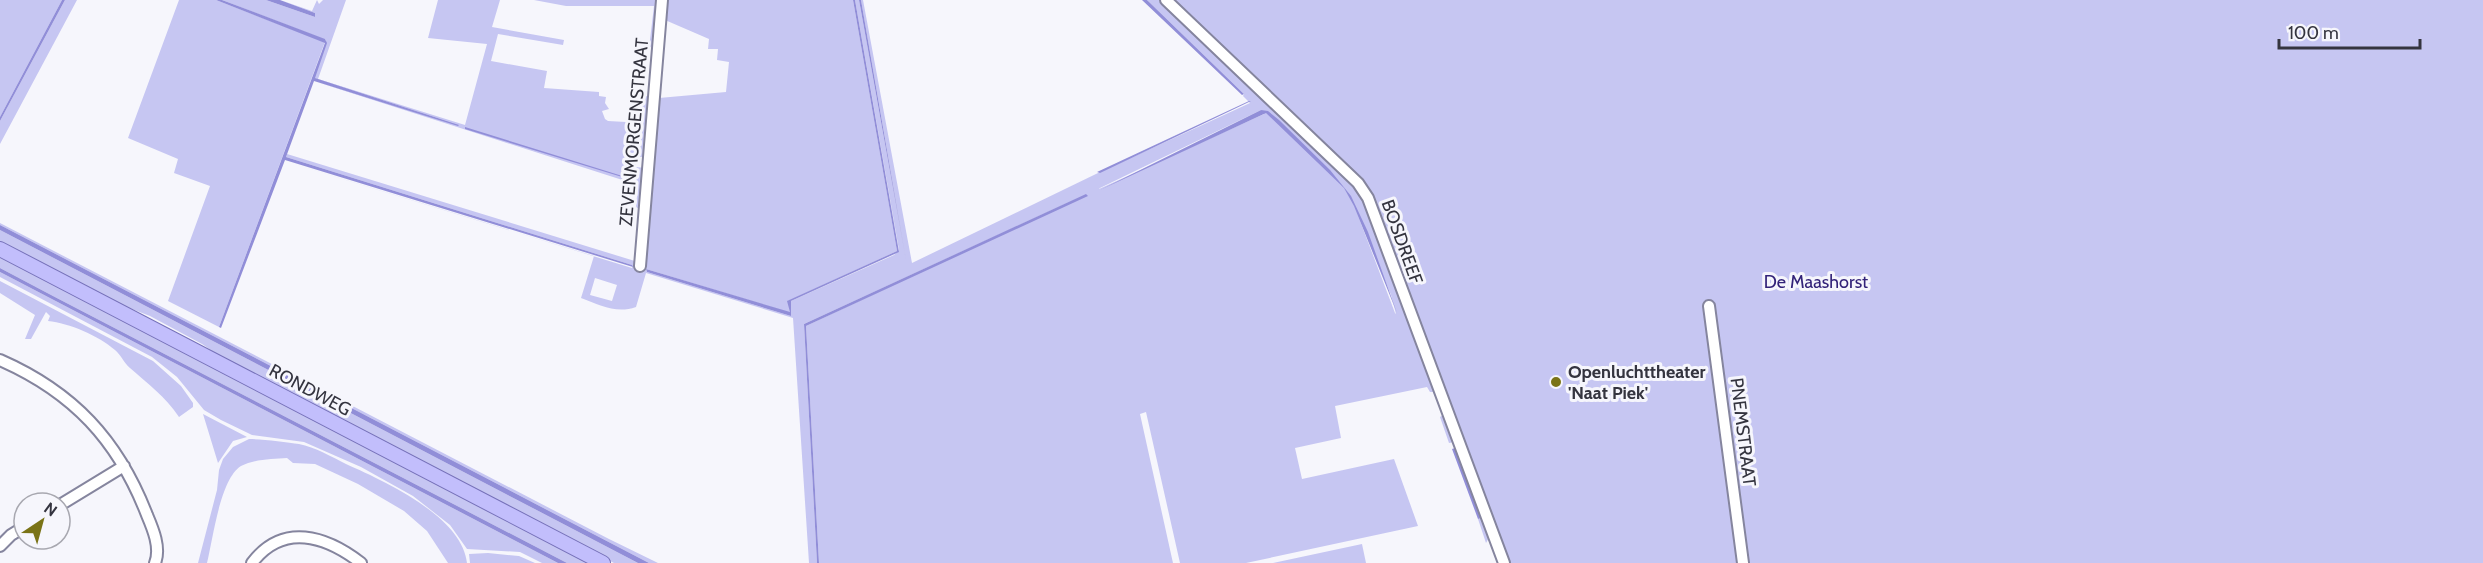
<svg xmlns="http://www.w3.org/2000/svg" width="2483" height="563" font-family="Cabin,sans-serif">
<rect width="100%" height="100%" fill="#f6f6fc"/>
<path fill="#c6c6f2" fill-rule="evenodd" d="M0,0H62L0,117Z
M65,0H77L0,144V121Z
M179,0H216L325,42L219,327L168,301L210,186L174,173L178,159L128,138Z
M222,0H266L315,17V13L280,0L312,11L317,0L319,4L323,0H346L318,79L465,125L487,44L428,38L438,0H500L492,27L564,40L563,45L498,34L491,61L547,71L544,88L599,92V96L606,97L605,103L609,109L602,111L605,119L608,121L626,122L632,115L634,116L635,111L642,107L644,96H651L647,153L644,157H636V167L646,168L642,211L636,207L638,185L317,82L459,125L314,78L326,40Z
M534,0H660L655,44L649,48L654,6H566Z
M664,0H853L897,251L788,301L791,313L646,269L647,272L791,316V301L894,255L899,250L855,0H859L906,260L861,0H863L912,263L1098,173L1250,103L1243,96L1244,94L1147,0H2483V563H1504L1490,536L1486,543L1478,519L1480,518L1454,442L1449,443L1440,417L1443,415L1433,392H1430L1427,387L1335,406L1341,438L1295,448L1302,479L1394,459L1418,526L1246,563H1180L1146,412L1140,414L1173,563H819L806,326L1087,194L804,324L817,563H809L793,318L646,273L636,307C616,314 600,305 581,298L594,256L284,161L632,268V265L286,157L287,154L638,262L659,98L726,92L729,62L717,60L718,49H708L709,39L665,20ZM1261,110L1264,114L1099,189L1100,188ZM1357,213L1391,295L1396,314L1395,313ZM595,278L617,285L612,301L590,295Z
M0,223L609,539L658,563H649L0,225Z
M0,230L638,563H614L234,366L202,344L150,316L111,301L0,244Z
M0,255L591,563H567L53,296L0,268Z
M0,272L558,563H542L520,552L467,549L450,525L413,496L361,467L304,442L252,435L221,420L204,410L177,377L152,357L0,277Z
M0,281L153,361L181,386L193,403V407L179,417C165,396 148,384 130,368C124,363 121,355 115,350C99,336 69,323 48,321L50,316L46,312L31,339H25L35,315L0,293Z
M203,414L247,437L233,441L218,463Z
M249,439C261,439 287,442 299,444C315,447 332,457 346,464C384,481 462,516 467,563H448L427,531L404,511L358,484L315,464L293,463L287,458C273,459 254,459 241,466C220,479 213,539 207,563H198L217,490L219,470L223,459L233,447Z
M1362,544L1366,563H1273Z
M488,553L519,556L535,563H470L469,554Z"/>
<path fill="#918ed8" d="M62,0H65L0,121V117Z
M216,0H222L325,39L327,43L315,78L459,125L458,126L314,81L286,157L632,265L633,267L285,160L221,328L219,327L325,43Z
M266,0H280L315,13V17Z
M853,0H855L899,252L791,301V316L647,272L646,269L790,312L787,301L897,251Z
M859,0H861L906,260Z
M1142,0H1147L1244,94L1242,95Z
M1249,101H1251L1100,173L1097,172Z
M1261,110L1268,111L1279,120L1330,170L1351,196L1368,232L1397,313L1354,206L1344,188L1266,113L1100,190Z
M465,127L632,179V180L465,129Z
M1086,194L1088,196L806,326L819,563H817L804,324Z
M0,225L649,563H638L0,230Z
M0,268L53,296L567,563H558L0,272Z
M1455,448L1481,518L1478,519L1452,449Z"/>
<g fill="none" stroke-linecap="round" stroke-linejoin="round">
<defs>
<path id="minor" d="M1166,0L1358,183L1368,198L1504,563
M640,266L662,0
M1709,306L1743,563
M0,360C73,392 118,440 147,515C153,529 161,548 155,563
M60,505L124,466
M0,546L11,535L24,527
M252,563C283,522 326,536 361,563"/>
<path id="major" d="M0,249L603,563"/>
</defs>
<use href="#minor" stroke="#85859e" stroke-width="14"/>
<use href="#major" stroke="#7671b9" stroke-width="16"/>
<use href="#minor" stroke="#fff" stroke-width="10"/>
<use href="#major" stroke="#c2befc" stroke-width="14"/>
</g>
<circle fill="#7a7316" stroke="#f6f6fc" stroke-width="2" cx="1556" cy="382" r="6"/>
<g text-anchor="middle" stroke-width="6" stroke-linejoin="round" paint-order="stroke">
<g font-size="18" fill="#34343f" stroke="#f6f6fc">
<text transform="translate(634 132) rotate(-85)" y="6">ZEVENMORGENSTRAAT</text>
<text transform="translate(1402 242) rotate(70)" y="6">BOSDREEF</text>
<text transform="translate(310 390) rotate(28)" y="6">RONDWEG</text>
<text transform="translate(1743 432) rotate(83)" y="6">PNEMSTRAAT</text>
</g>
<g font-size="18" fill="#332379" stroke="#f6f6fc">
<text x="1816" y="288">De Maashorst</text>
</g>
<g font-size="18" font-weight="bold" fill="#34343f" stroke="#f6f6fc" text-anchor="start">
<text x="1568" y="378">Openluchttheater<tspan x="1568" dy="21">'Naat Piek'</tspan></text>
</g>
</g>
<g transform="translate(42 521) rotate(36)"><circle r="28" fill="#f6f6fc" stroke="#a8a8b0" stroke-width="1.5"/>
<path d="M0-4.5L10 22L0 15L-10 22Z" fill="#7a7316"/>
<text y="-9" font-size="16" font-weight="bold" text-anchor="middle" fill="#34343f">N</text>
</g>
<path d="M2279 39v9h141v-9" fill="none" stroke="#34343f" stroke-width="3"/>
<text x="2288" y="39" font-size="18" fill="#34343f" stroke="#f6f6fc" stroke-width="4.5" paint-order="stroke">100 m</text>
</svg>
